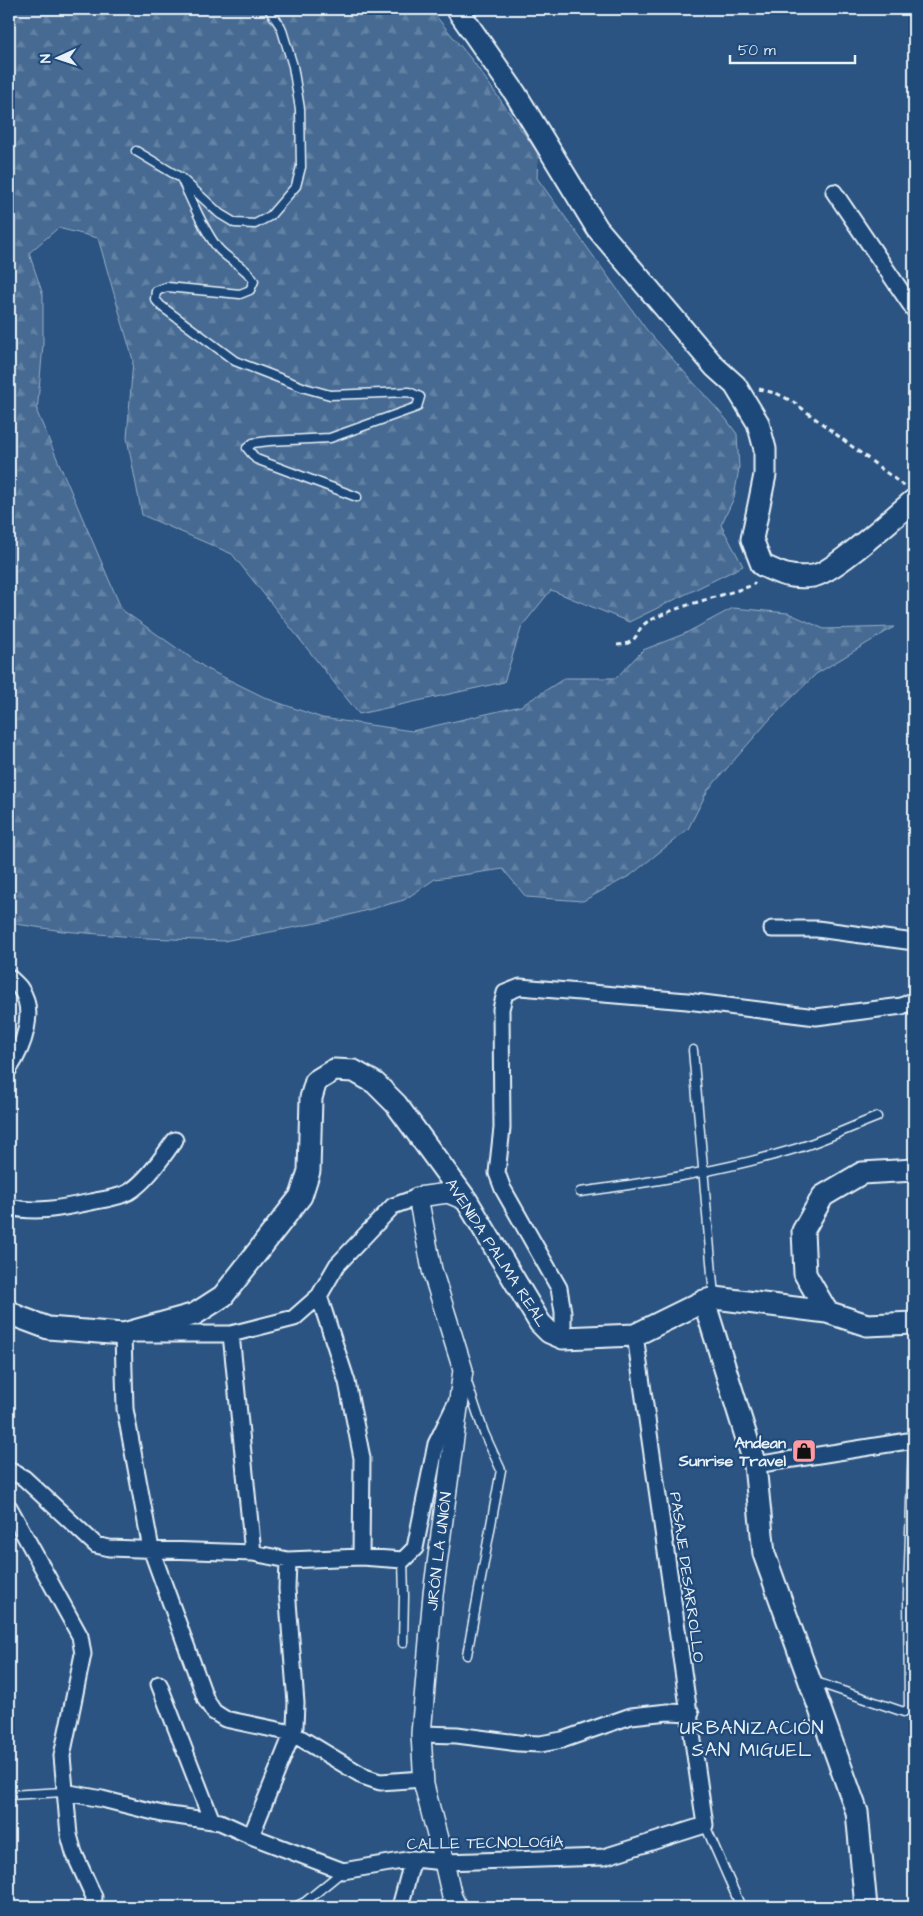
<svg xmlns="http://www.w3.org/2000/svg" width="923" height="1916" font-family="'Architects Daughter',sans-serif">
<defs>
<pattern id="forest-firs" width="22" height="20" patternUnits="userSpaceOnUse" patternTransform="scale(1.25)"><rect width="22" height="20" fill="#476b93"/><path d="M5 1l3.5 6h-7zM16 11l3.5 6h-7z" fill="#6281a3"/></pattern>
</defs>
<rect width="100%" height="100%" fill="#2b5482"/>
<filter id="ink" filterUnits="userSpaceOnUse"><feTurbulence type="fractalNoise" baseFrequency=".02" numOctaves="2"/><feDisplacementMap in="SourceGraphic" scale="10" xChannelSelector="R" yChannelSelector="G"/><feConvolveMatrix kernelMatrix="1 2 1 2 8 2 1 2 1" color-interpolation-filters="sRGB"/></filter>
<g filter="url(#ink)">
<path fill="url(#forest-firs)" stroke="#98aec6" d="M9,9H430L472,60L538,153L537,178L646,329L726,419L737,434L739,468L734,498L721,525L743,566L629,622L551,590L522,626L504,682L359,714L232,554L142,515L127,438L133,360L98,238L58,228L29,253L43,295V345L37,412L122,610L207,669L268,699L322,718L412,731L521,706L565,678H616L643,650L684,634L733,608L788,613L824,629L894,627L816,674L770,719L708,790L688,829L631,875L583,901L526,897L503,869L435,879L404,900L327,921L224,941L146,938L63,931L9,923Z"/>
<g fill="none" stroke-linecap="round" stroke-linejoin="round">
<defs>
<path id="service" d="M136,151L181,178L220,214L235,223L255,224L270,216L296,186L301,167L300,109L293,66L281,27L269,9
M181,178C192,201 202,227 217,247C228,261 246,266 254,281L250,290L240,294L167,287L156,291L155,299L161,306L235,361L305,388L330,395L409,392L420,397L417,407L330,438L269,441L253,443L247,448L256,459L357,497
M693,1050L714,1297
M580,1192C653,1182 727,1170 798,1148C824,1140 851,1127 877,1117
M467,1382L484,1433L501,1470L467,1655
M403,1643L404,1596L403,1560
M813,1681L904,1712L909,1708L908,1595L913,1441
M9,1795L64,1792
M705,1825L741,1907
M295,1907L305,1902L343,1871"/>
<path id="minor" d="M834,192L914,310
M772,929H817L914,942
M9,977C12,980 17,984 20,988C37,1011 23,1048 9,1069
M418,1197L393,1206L337,1265L319,1296L294,1318L231,1334H123L125,1409L151,1549L206,1700L214,1712L225,1719L292,1733L365,1777L380,1782L423,1779
M9,1207C38,1214 67,1207 96,1201C107,1199 120,1197 129,1192C148,1180 162,1157 175,1140
M319,1296L347,1382L362,1458L361,1557
M231,1334L253,1553
M563,1338V1312L559,1288L503,1189L497,1173L502,1128L501,1009L505,993L520,987L687,1001L816,1017L902,1006L914,1000
M755,1465L914,1440
M9,1470L24,1478L96,1545L109,1548L253,1553L288,1560L361,1557L403,1560L415,1548L436,1444L455,1405
M9,1507L80,1636L83,1654L62,1756L69,1835L74,1853L94,1897L93,1907
M159,1684L212,1821
M421,1734L457,1735L518,1743L540,1744L562,1740L631,1716L668,1712L691,1713
M64,1792L102,1799L162,1814L220,1822L251,1836L343,1871L413,1859L444,1862L604,1857L705,1825L635,1335
M251,1836L295,1727L296,1703L287,1589L288,1560
M400,1907L413,1859"/>
<path id="tertiary" d="M457,1907L452,1897L444,1862L424,1785L421,1734L433,1594L463,1370L432,1270L418,1197L448,1193L467,1201"/>
<path id="secondary" d="M457,9L515,93L597,228L715,367L735,385L758,423L765,449V475L752,539L762,565C780,574 792,579 813,576C832,574 896,515 914,500
M914,1170L862,1173L823,1196L803,1231L805,1274L827,1312L867,1325L914,1323
M704,1301L755,1465L764,1554L857,1812L866,1907
M9,1311L16,1316L48,1328L123,1334L195,1314L223,1296L301,1196L309,1171L311,1098L316,1081L334,1070L354,1071L375,1083L396,1104L467,1201L540,1323L549,1332L563,1338L635,1335L704,1301L715,1298L827,1312"/>
</defs>
<use href="#service" stroke="#e8f1f8" stroke-width="11"/>
<use href="#minor" stroke="#e8f1f8" stroke-width="19"/>
<use href="#tertiary" stroke="#e8f1f8" stroke-width="22"/>
<use href="#secondary" stroke="#e8f1f8" stroke-width="25"/>
<path stroke="#e8f1f8" stroke-width="3" stroke-dasharray="5 4" stroke-linecap="butt" d="M759,389L778,394L795,403L904,486
M617,645C642,644 633,629 649,621C678,605 720,597 753,585L755,582"/>
<use href="#service" stroke="#1f4a7a" stroke-width="8"/>
<use href="#minor" stroke="#1f4a7a" stroke-width="15"/>
<use href="#tertiary" stroke="#1f4a7a" stroke-width="19"/>
<use href="#secondary" stroke="#1f4a7a" stroke-width="21"/>
</g>
</g>
<defs>
<symbol id="shop-square" viewBox="-11 -11 22 22"><rect x="-9" y="-9" width="18" height="18" rx="4" fill="#ff9aa2" stroke="#1f4a7a"/><path d="M-5-2.5h2.3a2.7 3.5 0 0 1 5.4 0H5L5.5 6h-11ZM-1.5-2.5h3a1.5 2.3 0 0 0-3 0Z" fill="#111"/></symbol>
</defs>
<g fill-rule="evenodd">
<use href="#shop-square" x="790" y="1437" width="28" height="28"/>
</g>
<g text-anchor="middle" stroke-width="4.5" stroke-linejoin="round" paint-order="stroke">
<g font-size="16" fill="#e8f1f8" stroke="#1f4a7a">
<text transform="translate(497 1252) rotate(57)" y="6">AVENIDA PALMA REAL</text>
<text transform="translate(438 1551) rotate(-83)" y="6">JIRÓN LA UNIÓN</text>
<text transform="translate(688 1577) rotate(82)" y="6">PASAJE DESARROLLO</text>
<text transform="translate(485 1842) rotate(-1)" y="6">CALLE TECNOLOGÍA</text>
</g>
<g font-size="16" font-weight="bold" fill="#e8f1f8" stroke="#1f4a7a" text-anchor="end">
<text x="786" y="1448">Andean<tspan x="786" dy="18">Sunrise Travel</tspan></text>
</g>
<g font-size="19" letter-spacing="1" fill="#e8f1f8" stroke="#1f4a7a">
<text x="752" y="1734">URBANIZACIÓN<tspan x="752" dy="22">SAN MIGUEL</tspan></text>
</g>
</g>
<rect width="923" height="1916" fill="none" stroke="#1f4a7a" stroke-width="30"/>
<rect x="15" y="15" width="893" height="1886" fill="none" stroke="#e8f1f8" stroke-width="2" filter="url(#ink)"/>
<g transform="translate(58 58) rotate(267)" stroke="#1f4a7a" stroke-width="4" paint-order="stroke">
<path d="M0-4L9 19L0 12L-9 19Z" fill="#e8f1f8"/>
<text y="-8" font-size="14" font-weight="bold" text-anchor="middle" fill="#e8f1f8">N</text>
</g>
<path d="M730 55v8h125v-8" fill="none" stroke="#e8f1f8" stroke-width="2.5"/>
<text x="738" y="55" font-size="15" fill="#e8f1f8" stroke="#1f4a7a" stroke-width="4" paint-order="stroke">50 m</text>
</svg>
